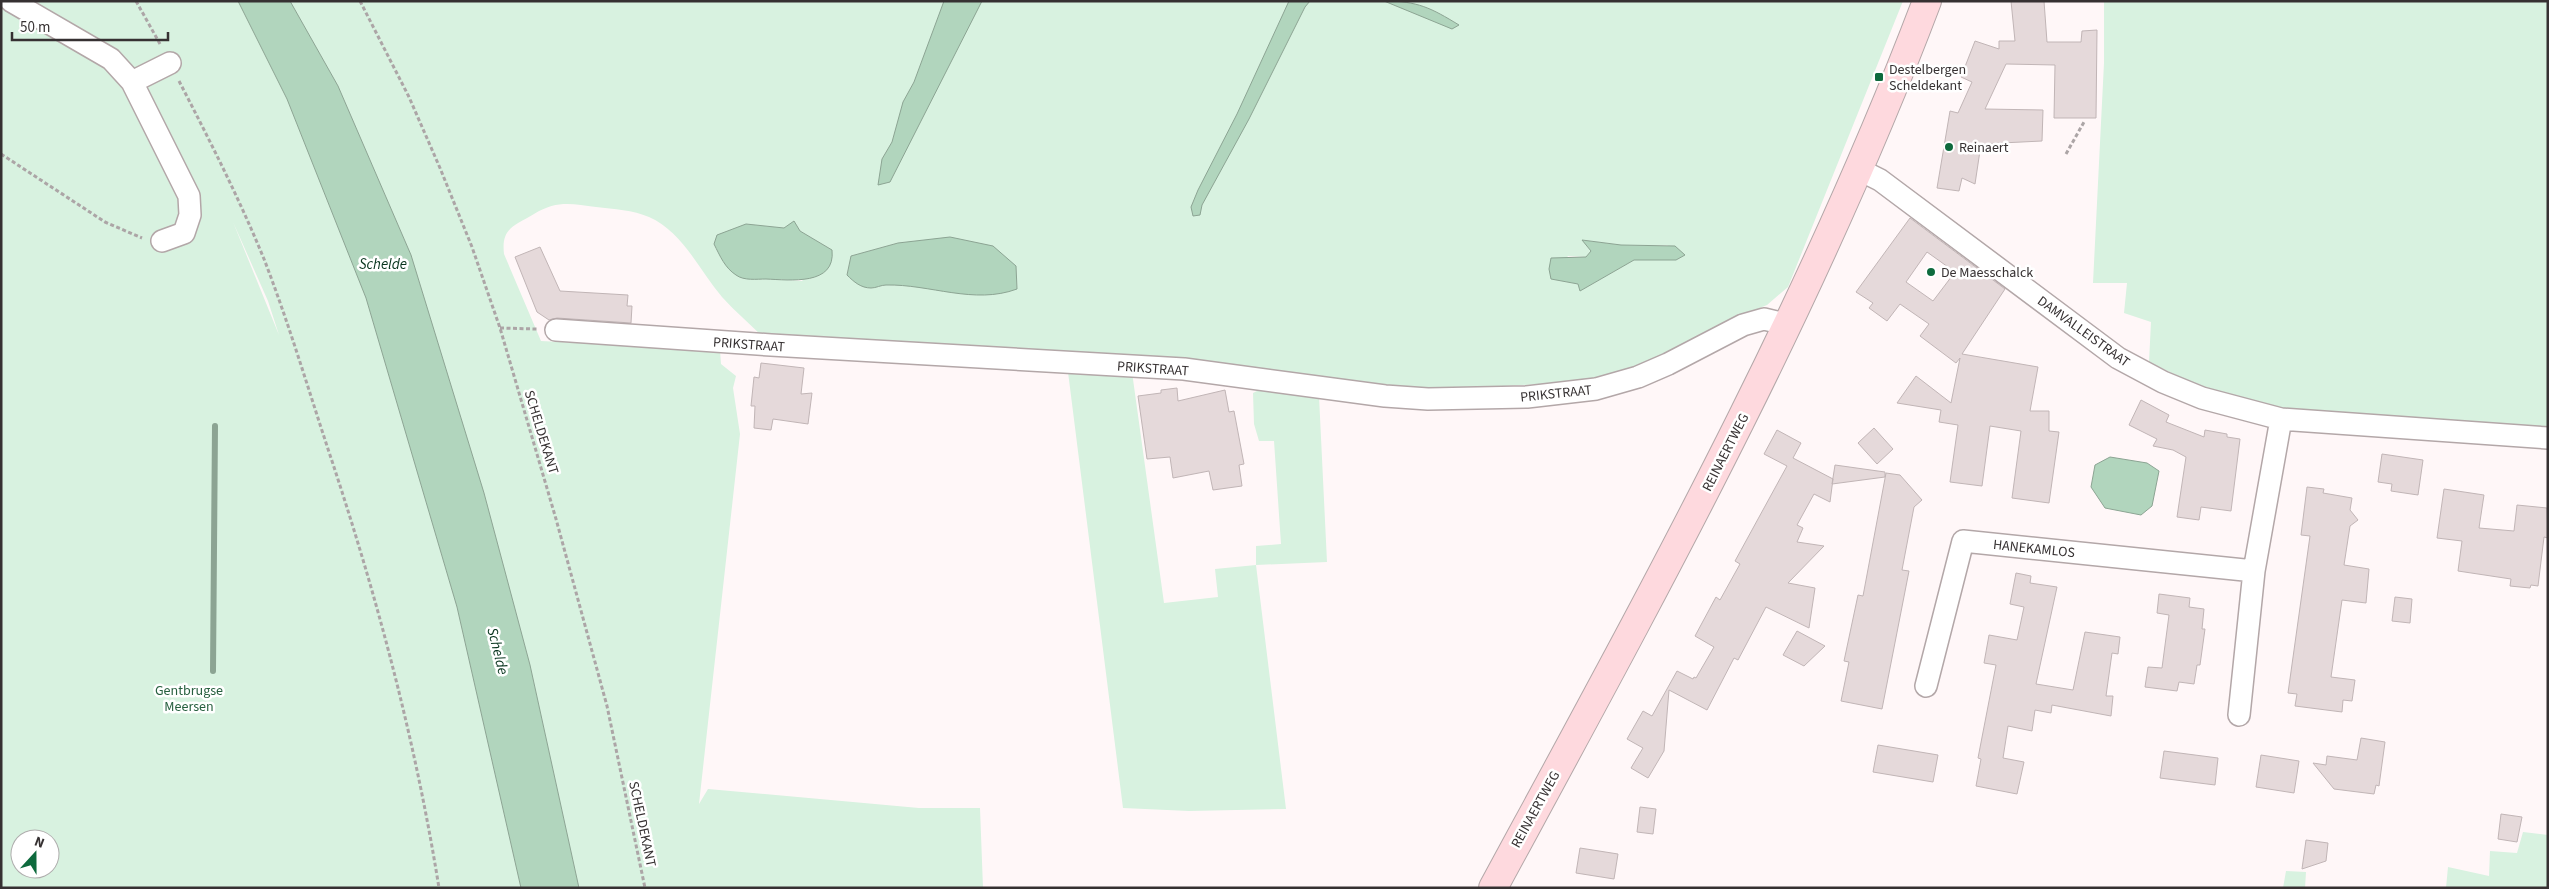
<svg xmlns="http://www.w3.org/2000/svg" width="2549" height="889" font-family="'Source Sans 3',sans-serif">
<rect width="100%" height="100%" fill="#fff7f8"/>
<path fill="#d8f2e0" fill-rule="evenodd" d="M1,1H238L287,99L366,298L457,607L521,888H1ZM233,222L268,301L279,335ZM20,839H50V869H20Z
M290,1H1903L1788,287L1767,305L1745,314L1698,341L1625,371L1576,382L1435,390L1132,372L1164,603L1218,597L1215,569L1256,565V546L1281,544L1274,441H1259L1254,424L1253,393L1261,389L1319,396L1327,562L1256,565L1286,809L1189,811L1123,808L1068,372L776,351C759,331 740,317 722,297C699,270 683,232 649,217C633,210 614,209 596,207C572,204 557,200 534,214C514,226 501,228 504,254L541,341L720,350L721,364L736,376L733,388L740,434L699,804L708,789L919,808H980L983,888H579L530,665L484,493L411,255L338,86ZM746,224L800,231L832,250L802,281L738,277ZM1583,240L1621,245H1667L1685,255L1676,260H1634L1580,291L1578,284L1551,279L1568,256L1586,257L1591,251ZM915,242L1016,266L1017,289L886,285L870,288L847,275L851,256L898,243Z
M2104,1H2548V428L2262,407L2186,380L2149,362L2151,322L2124,313L2127,283H2093L2104,63Z
M2523,832L2548,835V888H2446L2448,867L2489,876L2490,851L2517,853Z
M2286,871L2306,872L2305,888H2283Z"/>
<path fill="#b1d5bd" stroke="#8ca493" d="M238,1H290L338,86L411,255L484,493L530,665L579,888H521L457,607L366,298L287,99Z
M944,1H982L890,182L878,185L882,159L892,142L903,102L914,82Z
M1289,1H1310L1305,7L1249,119L1202,205L1200,215L1193,216L1191,207L1198,190L1237,114Z
M1384,1C1418,1 1431,8 1459,25L1452,29Z
M794,221L800,231L832,250C836,286 790,280 766,279C757,279 744,281 736,275C725,268 720,256 714,244L717,235L746,224L784,228Z
M950,237L993,246L1016,266L1017,289C974,305 930,284 886,285C881,285 876,288 871,288C861,288 854,282 847,275L851,256L898,243Z
M1582,240L1621,245L1675,246L1685,255L1676,260H1634L1580,291L1578,284L1551,279L1549,269L1551,258L1586,257L1591,251Z
M2110,457L2147,463L2159,471L2152,506L2141,515L2105,508L2091,487L2095,465Z"/>
<g fill="none" stroke-linecap="round" stroke-linejoin="round">
<path stroke="#8ca493" stroke-width="6" d="M213,671L215,426"/>
</g>
<path fill="#e5d9da" stroke="#c1b5b6" fill-rule="evenodd" d="M2011,1H2044L2047,42H2081L2082,31L2097,30L2096,118H2054L2055,65L2006,64L1985,109L2043,110L2042,141L1981,144L1975,184L1962,178L1959,191L1937,188L1950,111L1958,113L1972,82L1961,77L1975,41L1999,49V41H2015Z
M1910,218L2005,289L1962,354L2038,367L2030,411H2049V431L2059,432L2049,503L2012,498L2021,431L1990,426L1982,486L1950,482L1958,425L1939,422L1941,410L1897,403L1916,376L1951,403L1960,358L1956,363L1920,336L1929,324L1900,304L1887,321L1869,308L1873,303L1856,292ZM1927,252L1955,272L1933,301L1906,282Z
M540,247L560,291L628,295L627,306H632L631,323L557,318L549,320L537,312L515,257Z
M761,363L804,368L801,394L812,393L808,424L773,419L771,430L754,428L755,406H751L754,377L759,378Z
M1177,388L1178,401L1225,390L1229,412L1234,411L1244,464L1239,465L1242,486L1213,490L1209,471L1173,478L1170,457L1147,459L1138,396L1161,393V390Z
M2141,400L2169,415L2166,422L2204,437L2205,430L2227,434V437L2240,439L2231,511L2201,507L2199,520L2177,517L2186,457L2173,450L2153,446L2157,439L2129,425Z
M1874,428L1893,449L1877,464L1858,443Z
M1777,430L1801,443L1793,458L1833,479L1830,502L1814,494L1797,525L1803,528L1797,542L1824,546L1788,583L1815,588L1809,628L1766,607L1738,660L1734,658L1707,710L1669,690L1664,751L1648,778L1631,768L1643,748L1627,739L1643,711L1652,716L1677,671L1693,679L1694,677L1696,678L1714,647L1695,636L1716,597L1720,600L1740,564L1735,561L1787,466L1764,454Z
M2382,454L2423,460L2418,495L2391,491L2392,484L2378,482Z
M1835,465L1885,472V477L1832,484Z
M1886,473L1900,475L1922,500L1914,507L1902,570L1909,571L1882,709L1841,701L1849,662L1844,661L1858,595L1863,596Z
M2307,487L2324,489L2323,493L2352,498L2350,510L2358,520L2350,526L2344,565L2369,569L2366,603L2342,600L2331,677L2355,680L2352,701L2343,700L2342,712L2295,706L2297,694L2288,693L2310,536L2301,535Z
M2444,489L2484,495L2479,528L2514,531L2517,505L2547,508L2548,538L2544,537L2538,586L2531,585L2530,588L2510,586L2511,579L2458,571L2462,541L2437,538Z
M2016,573L2031,576L2030,583L2057,587L2036,684L2073,690L2085,632L2120,637L2118,654L2112,653L2106,696H2113L2111,716L2052,705L2051,713L2035,710L2032,731L2008,726L2003,758L2024,762L2017,794L1976,786L1981,759L1978,758L1996,665L1984,663L1989,635L2017,640L2024,607L2010,604Z
M2159,594L2190,598L2189,607L2204,609L2202,629H2205L2200,665H2197L2194,684L2179,682L2177,691L2145,687L2148,667L2162,668L2169,615L2157,613Z
M2395,597L2412,599L2410,623L2392,621Z
M1797,631L1825,646L1804,666L1783,655Z
M2361,738L2385,742L2379,786L2376,785L2374,794L2334,789L2313,763L2326,765L2327,756L2357,760Z
M1878,745L1938,755L1933,782L1873,772Z
M2164,751L2218,758L2215,785L2160,778Z
M2261,755L2299,761L2294,793L2256,787Z
M1640,807L1656,809L1653,834L1637,832Z
M2501,814L2522,817L2517,842L2498,839Z
M2306,840L2328,843L2326,861L2302,869Z
M1580,848L1618,854L1614,879L1576,873Z"/>
<g fill="none" stroke-linecap="round" stroke-linejoin="round">
<defs>
<path id="minor" d="M11,1L111,59L132,82L189,196L190,215L184,233L162,241
M132,82L170,63
M1860,170L1880,180L2118,358L2163,382L2202,398L2281,419L2548,438
M556,330L771,345L1184,369L1385,396L1428,399L1527,397L1596,389L1638,377L1668,364L1743,325L1764,319L1790,325
M1926,686L1963,541L2254,571
M2239,715L2254,571L2281,419"/>
<path id="secondary" d="M1493,888C1650,598 1810,310 1927,1"/>
</defs>
<use href="#minor" stroke="#b3a7a8" stroke-width="24"/>
<use href="#secondary" stroke="#b3a7a8" stroke-width="30"/>
<path stroke="#aca5a6" stroke-width="3" stroke-dasharray="4 2.5" stroke-linecap="butt" d="M136,1L160,44
M360,1L409,97L440,168L472,247L500,328L556,519L607,706L645,888
M179,81C209,139 239,198 264,259C288,321 307,385 328,449C376,593 415,738 439,888
M1,154L105,222L142,238
M2066,154L2084,122
M500,328L537,329"/>
<use href="#minor" stroke="#fff" stroke-width="21"/>
<use href="#secondary" stroke="#fed9de" stroke-width="28"/>
</g>
<g fill="#0e6a3d" stroke="#fff" stroke-width="2">
<rect x="1874" y="72" width="10" height="10" rx="2.5"/>
<circle cx="1949" cy="147" r="5"/>
<circle cx="1931" cy="272" r="5"/>
</g>
<g text-anchor="middle" stroke-width="5" stroke-linejoin="round" paint-order="stroke">
<g font-size="14" fill="#363132" stroke="#fff" text-anchor="start">
<text x="1889" y="74">Destelbergen<tspan x="1889" dy="16">Scheldekant</tspan></text>
<text x="1959" y="152">Reinaert</text>
<text x="1941" y="277">De Maesschalck</text>
</g>
<g font-size="14" fill="#363132" stroke="#fff">
<text transform="translate(2084 331) rotate(36)" y="5">DAMVALLEISTRAAT</text>
<text transform="translate(749 344) rotate(4)" y="5">PRIKSTRAAT</text>
<text transform="translate(1153 368) rotate(4)" y="5">PRIKSTRAAT</text>
<text transform="translate(1556 393) rotate(-6)" y="5">PRIKSTRAAT</text>
<text transform="translate(542 432) rotate(73)" y="5">SCHELDEKANT</text>
<text transform="translate(1725 452) rotate(-63)" y="5">REINAERTWEG</text>
<text transform="translate(2034 548) rotate(6)" y="5">HANEKAMLOS</text>
<text transform="translate(1535 809) rotate(-61)" y="5">REINAERTWEG</text>
<text transform="translate(643 824) rotate(78)" y="5">SCHELDEKANT</text>
</g>
<g font-size="14" fill="#265f3e" stroke="#fff">
<text x="189" y="695">Gentbrugse<tspan x="189" dy="16">Meersen</tspan></text>
</g>
<g font-size="15" font-style="italic" fill="#07341d" stroke="#fff">
<text x="383" y="269">Schelde</text>
<text transform="translate(498 651) rotate(76)" y="5">Schelde</text>
</g>
</g>
<rect width="2549" height="889" fill="none" stroke="#363132" stroke-width="5"/>
<g transform="translate(35 854) rotate(21)"><circle r="24" fill="#ffffff" stroke="#afadad"/>
<path d="M0-4L9 19L0 12L-9 19Z" fill="#0e6a3d"/>
<text y="-8" font-size="14" font-weight="bold" text-anchor="middle" fill="#363132">N</text>
</g>
<path d="M12 32v8h156v-8" fill="none" stroke="#363132" stroke-width="2.5"/>
<text x="20" y="32" font-size="15" fill="#363132" stroke="#ffffff" stroke-width="4" paint-order="stroke">50 m</text>
</svg>
